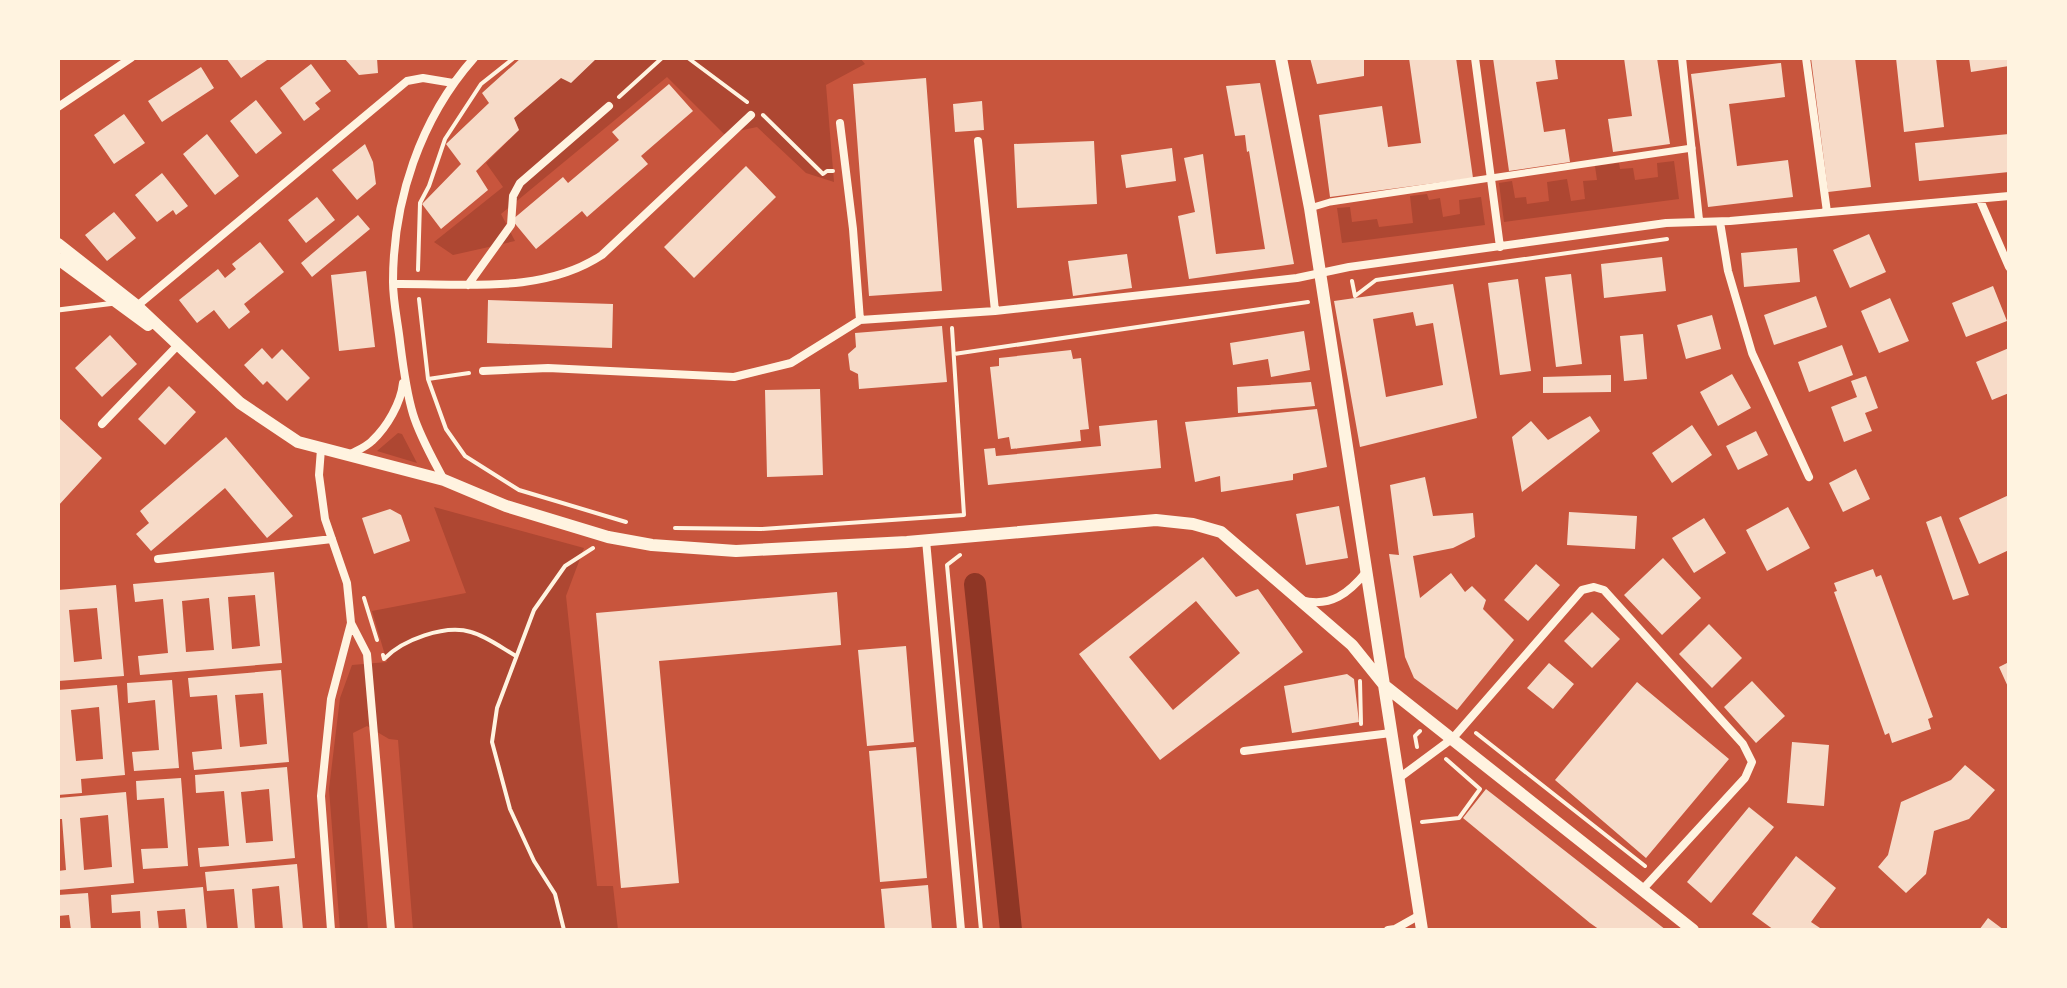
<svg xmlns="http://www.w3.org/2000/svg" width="2067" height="988" font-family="Raleway,sans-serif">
<rect width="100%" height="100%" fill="#c8553d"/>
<path fill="#ae4732" d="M597,58H860L865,64L826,85L834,182L806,173L757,127L724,134L667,77L501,214L515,241L453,255L434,242L503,187L486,163L519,130L514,118L561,78L571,82Z
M1674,161L1679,199L1504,222L1499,183L1512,181L1515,198L1526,197L1527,204L1549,201L1547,182L1567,179L1571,201L1585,199L1583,181L1597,180L1595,166L1619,163L1620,169L1633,168L1635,180L1658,177L1657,163Z
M1427,194L1429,200L1440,198L1443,217L1460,214L1459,200L1481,197L1485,225L1342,243L1337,208L1350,207L1352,222L1377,219L1379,227L1413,223L1410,196Z
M398,433L402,434L417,463L377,451Z
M434,507L584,548L566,596L597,886H613L618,930H413L398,740L389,739L367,726L353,733L368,930H340L329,789L340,698L352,665L387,662L372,611L466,593Z"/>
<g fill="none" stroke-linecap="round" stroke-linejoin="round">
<path stroke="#8f3625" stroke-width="22" d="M975,584L1011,930"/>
</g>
<path fill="#f7dbc8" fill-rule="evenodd" d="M226,58H270L241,78Z
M344,58H377L378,73L359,75Z
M521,58H597L571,83L561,78L514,118L519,130L476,171L488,190L441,229L422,204L461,164L446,144L489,103L482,93Z
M1310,58H1364V76L1317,84Z
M1409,58H1456L1473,178L1330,197L1319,115L1382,106L1388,147L1421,143Z
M1493,58H1555L1558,79L1536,82L1544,132L1565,129L1570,162L1509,171Z
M1624,58H1657L1670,144L1613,152L1608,119L1632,116Z
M1811,58H1855L1871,187L1828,192Z
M1896,58H1936L1944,127L1904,132Z
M1969,58H2009V66L1971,72Z
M1781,63L1785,97L1729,104L1737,166L1788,160L1793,197L1708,207L1691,74Z
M311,64L331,91L315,103L320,109L304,121L280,88Z
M201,67L214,88L162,122L148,101Z
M926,78L942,291L869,296L853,84Z
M1260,83L1294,264L1189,279L1178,216L1195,212L1184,158L1203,154L1216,254L1265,249L1249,151L1247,152L1245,135L1235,136L1226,86Z
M669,84L693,111L641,156L648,164L587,217L582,211L536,249L512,220L563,177L568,183L619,140L612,132Z
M256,100L282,133L256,154L230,121Z
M982,101L984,130L955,132L953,104Z
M124,114L145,143L114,164L94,135Z
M207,134L239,176L215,195L183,154Z
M2009,134V172L1919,181L1915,143Z
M1094,141L1097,204L1017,208L1014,144Z
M365,144L373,162L376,184L357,200L332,170Z
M1172,148L1176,181L1126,188L1121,155Z
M746,166L776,197L694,278L664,247Z
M162,173L188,206L176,215L173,210L157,222L135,195Z
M317,197L335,220L306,243L288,220Z
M114,212L136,238L107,261L85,235Z
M358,215L370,229L312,277L301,263Z
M1869,234L1886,272L1850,288L1833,250Z
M260,242L284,272L244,304L250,312L229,329L214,310L197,323L179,300L218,269L225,278L236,269L232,264Z
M1797,248L1800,282L1744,287L1741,253Z
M1127,254L1132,288L1073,296L1068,261Z
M1662,257L1666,291L1604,298L1601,264Z
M366,271L375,347L339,351L331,275Z
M1571,274L1582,364L1556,367L1545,277Z
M1518,279L1531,371L1500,375L1488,283Z
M1453,284L1477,418L1360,447L1334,301ZM1413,312L1416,326L1433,323L1443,385L1386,397L1373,319Z
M1993,286L2007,321L1966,337L1952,303Z
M1816,296L1827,327L1774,345L1764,315Z
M1890,298L1909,341L1879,353L1861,311Z
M488,300L613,304L612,348L487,343Z
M1712,315L1721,349L1686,359L1677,325Z
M942,326L947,382L859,389L858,374L850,370L848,354L856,347L855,333Z
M1304,331L1310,370L1271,377L1268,359L1233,365L1230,343Z
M1643,334L1647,379L1624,381L1620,336Z
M110,335L137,364L102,397L75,368Z
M1842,345L1853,375L1809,392L1798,362Z
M262,348L272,359L282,349L310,378L287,401L267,381L263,385L244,365Z
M2009,348V393L1992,400L1976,362Z
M1071,350L1073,359L1081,358L1089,429L1080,430L1081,441L1011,449L1009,437L998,439L990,367L999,366V358Z
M1732,374L1751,408L1718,426L1700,392Z
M1611,375V392L1543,393V377Z
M1866,376L1878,408L1865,413L1872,431L1844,442L1831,407L1857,397L1851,381Z
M1311,382L1315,406L1238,413L1237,387Z
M169,386L196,412L165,445L138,419Z
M820,389L823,475L767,477L765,390Z
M1317,409L1327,467L1293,474V480L1221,492L1220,476L1195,482L1185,422Z
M1590,416L1600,431L1522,492L1512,437L1531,421L1548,440Z
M58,417L102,458L58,506Z
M1157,420L1161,468L988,485L984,449L995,448L996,456L1101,446L1099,426Z
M1692,425L1712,455L1672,483L1652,453Z
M1756,431L1768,455L1738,470L1726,446Z
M226,437L293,516L267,538L225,488L151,551L136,534L149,523L140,511Z
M1856,469L1870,499L1843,512L1829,483Z
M1425,477L1433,516L1473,513L1475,537L1453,548L1413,556L1420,598L1451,573L1465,592L1472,586L1486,600L1483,609L1514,640L1457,710L1414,678L1405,657L1389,554L1399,555L1390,485Z
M2009,495V550L1979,564L1959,518Z
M1339,506L1348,558L1306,565L1296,514Z
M1788,507L1810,548L1767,571L1746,530Z
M390,509L401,515L410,541L374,554L362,518Z
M1569,512L1637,516L1635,549L1567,545Z
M1941,516L1969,595L1953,600L1926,522Z
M1704,518L1726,553L1694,573L1672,538Z
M1203,557L1236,597L1258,589L1303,652L1160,760L1079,654ZM1196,601L1240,653L1173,710L1129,657Z
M1663,558L1701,598L1662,635L1624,595Z
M1536,564L1560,585L1528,621L1504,600Z
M1873,569L1876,577L1881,575L1933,717L1928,719L1931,729L1892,743L1889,733L1885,735L1834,592L1837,591L1834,583Z
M274,572L282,663L140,675L138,656L168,653L163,599L135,602L133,584ZM255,595L260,646L232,649L228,597ZM209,598L214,650L186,652L182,601Z
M116,585L124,676L58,681V590ZM97,608L102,659L74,662L69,610Z
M837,592L841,645L659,661L679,883L621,888L596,613Z
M1592,612L1620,639L1592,668L1564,641Z
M1709,624L1742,658L1712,688L1679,654Z
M906,646L914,742L867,746L858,650Z
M2009,662V689L1999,667Z
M1549,663L1574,684L1553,709L1527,688Z
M281,670L289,762L194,770L192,752L222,749L217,695L190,697L188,678ZM263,693L267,744L240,747L235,695Z
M1347,674L1354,679L1359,722L1292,733L1284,686Z
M172,680L179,768L134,771L132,752L159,750L155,700L128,703L127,683Z
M1752,681L1785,716L1756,743L1724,707Z
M1637,682L1729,759L1646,858L1555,780Z
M117,685L125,775L81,779L82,793L58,795V690ZM99,707L103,759L76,761L71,710Z
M1792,742L1829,745L1824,806L1787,803Z
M916,747L927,878L880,882L869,751Z
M1965,765L1995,790L1969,819L1934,831L1926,874L1906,893L1878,867L1888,855L1901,802L1951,780Z
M287,767L295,858L200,867L198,848L229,846L224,791L196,793L195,775ZM269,789L273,841L246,843L241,792Z
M181,778L188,866L143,869L141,849L168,848L164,798L137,800L136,781Z
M1486,789L1666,930H1600L1590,923L1463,818Z
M126,792L134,883L58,890V871L66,870L62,819H58V798ZM108,815L112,867L84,870L80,818Z
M1749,807L1774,827L1711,903L1687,882Z
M1796,856L1836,888L1811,922L1823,930H1774L1752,914Z
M297,864L303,930H283L279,886L252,889L255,930H238L234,889L207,891L205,872Z
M928,885L932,930H885L881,889Z
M203,887L207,930H187L185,909L157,911L159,930H141L140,911L112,913L111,895Z
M88,893L91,930H71L69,915L58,916V895Z
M1988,918L2004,930H1979Z"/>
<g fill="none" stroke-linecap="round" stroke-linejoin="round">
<path stroke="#fff3e0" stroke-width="4" d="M688,58L747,102
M619,97L662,58
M763,115L823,174L827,171H833
M418,270L420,203L429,186L445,139L481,84L514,58
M1352,281L1355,296L1376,280L1667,239
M419,299L428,379L446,429L465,456L519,490L626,522
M952,328L964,515
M954,354L1308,302
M428,379L469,373
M675,528L761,529L964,515
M960,555L947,565L981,930
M364,598L377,640
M383,655L384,659C402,640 445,624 471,632C486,636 502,648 516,656
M1360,681L1361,724
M1476,733L1645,866
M1417,747L1415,736L1420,731
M1422,822L1459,818L1480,789L1446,759
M564,930L555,894L534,861L510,809L492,742L497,708L534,610L565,566L593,548"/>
<path stroke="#fff3e0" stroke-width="5" d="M58,310L115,303"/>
<path stroke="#fff3e0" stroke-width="7" d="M1310,208L1330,202L1692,148"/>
<path stroke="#fff3e0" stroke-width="8" d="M1475,58L1500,247
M1682,58L1699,220
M1806,58L1827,212
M58,107L131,58
M840,123L853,229L860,320
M978,141L995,311
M1980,200L2009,267
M1720,222L1728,271L1752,353L1809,477
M393,284C462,283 542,295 602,255L751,115
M468,285L511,225L513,196L520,183L609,106
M137,306L407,81L423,78L453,83
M483,371L548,368L734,377L791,363L860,320L995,311L1297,278L1349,267L1666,223L1730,221L2009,196
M102,424L177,346
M321,449L319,475L325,519L347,583L351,623L367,654L391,930
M349,455C356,451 366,447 372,441C387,427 401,403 403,383
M444,480C433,459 420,437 413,414C406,391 403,366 400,342C398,323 393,302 393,282C393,201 420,119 474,58
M926,540L961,930
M158,559L332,539
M1301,600C1331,608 1349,593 1367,571
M1244,751L1391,733
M1399,778L1453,738L1582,590L1594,587L1604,590L1743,744L1752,762L1745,778L1642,890
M331,930L321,796L331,699L351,623
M1388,930L1395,929L1420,915"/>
<path stroke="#fff3e0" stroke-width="12" d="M1281,58L1310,208L1422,930
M58,244L137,306L240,403L298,442L444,480L506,506L608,537L652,545L736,551L907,542L1156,520L1193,524L1221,532L1352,645L1385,686L1693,930
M58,259L148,325"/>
</g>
<rect width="2067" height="988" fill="none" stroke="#fff3e0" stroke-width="120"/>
</svg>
